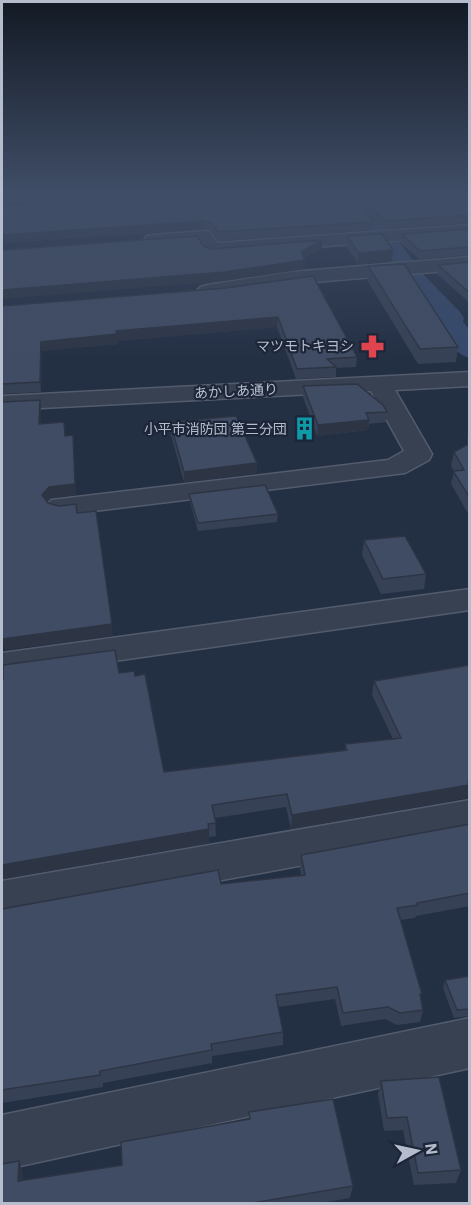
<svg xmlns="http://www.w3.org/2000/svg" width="471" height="1205" font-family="'IBM Plex Sans','Noto Sans JP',sans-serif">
<rect width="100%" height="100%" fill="#232f43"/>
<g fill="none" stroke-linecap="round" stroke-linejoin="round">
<path fill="#36496b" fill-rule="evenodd" d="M343,193H363L423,274L460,312L464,318L463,322L470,330V358C454,354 444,336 435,323L436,319L405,284Z"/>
<defs>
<path id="minor" d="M30,193H46V204L44,208L2,212V202L30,200Z
M470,225V235L212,255L205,253L198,242L153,245L147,244L144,240L147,236L153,235L204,231L210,232L217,243Z
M470,257V269L290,284L207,297L200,295L197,291L200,287L207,285L290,272Z
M470,372V386L395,390L432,454L429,460L405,473L61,515L51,512L46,506L51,500L388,460L404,451L371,391L2,410V396Z
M470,589V610L2,677V653Z
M470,800V834L2,921V881Z
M470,1018V1068L2,1170V1115Z"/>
</defs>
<use href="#minor" stroke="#535c6d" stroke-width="3"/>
<use href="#minor" fill="#384152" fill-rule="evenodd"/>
</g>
<path fill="#374155" d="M470,193V223L385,229L368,214L373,222L372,230L218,241L212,231L204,229L2,243V206Z
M470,229V255L419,259L401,243L402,234Z
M348,236L393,250L392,261L358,264L347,247Z
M470,262V303L437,274L438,265Z
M368,266L458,347L456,362L418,364L367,280Z
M225,288L357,357L356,367L336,368V377L296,379L277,327L118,341V344L42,351L41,392L2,394V306Z
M303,386L387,412L386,422L369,424L368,430L317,436L303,397Z
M170,422L257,463L256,473L184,482L170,432Z
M468,431H470V517L451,484L454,471L451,466L454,452L467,445Z
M189,494L278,514L277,522L198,531L190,502Z
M364,540L426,574L424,589L381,594L362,555Z
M470,665V794L467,795L466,798L291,829L286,807L215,818L216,836L209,837V843L2,879L119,673L164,772L345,751V744L393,739L372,695L374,681Z
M470,824V906L416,916L415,918L401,920L423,1010L420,1022L397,1025L385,1019L341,1026L335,999L278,1007L283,1032V1045L212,1056V1063L103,1083V1087L2,1103V909L301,875L300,868L301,855Z
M470,976V1016L454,1018L443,988L445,980Z
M381,1081L461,1170L456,1183L414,1185L403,1130L384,1131L378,1094Z
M249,1112L353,1186L350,1198L321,1203H2L23,1173V1180L122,1165L249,1119Z"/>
<path fill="#2d3545" d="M2,193H29L28,198L2,200Z
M204,221V229L2,243V235Z
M322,240V249L301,261L305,260V269L225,281L2,299V301V290L301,252Z
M393,250L392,261L358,264V253Z
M278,317L277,327L118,341V344L42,351L41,392L40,382L41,342L116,331Z
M40,400L41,410V434L39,424Z
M369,420L368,430L317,436L318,425Z
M73,435L76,495L51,498L44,506L42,495Z
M257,463L256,473L184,482V472Z
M112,624L113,636L5,650L2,639Z
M470,782V794L467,795L466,798L291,829L292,815Z
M209,829V843L2,879V865Z
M19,1161L23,1173V1193L18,1181Z"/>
<path fill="#404c63" stroke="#2d3545" stroke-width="1.5" d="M47,193H470V215L386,221L355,195L373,222L218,232L212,223L204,221L2,235V206L43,202L47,196Z
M470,229V247L420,251L402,234Z
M382,234L393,250L358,253L348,236Z
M197,236L203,246L212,249L322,240L301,252L305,260L225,272L2,290V250Z
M470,262V293L438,265Z
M404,264L458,347L420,349L368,266Z
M313,276L357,357L327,359L336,367L297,369L278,317L116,331L117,334L41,342L40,382L2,384V306L225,288Z
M357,384L383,405L387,412L366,413L369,420L318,425L303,386Z
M40,400L39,424L64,422L65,436L73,435L75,484L49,487L42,495L48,503L59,506L76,504L77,513L96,511L112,624L2,639V402Z
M236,416L257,463L184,472L170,422Z
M470,443V498L453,471L464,470L454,452Z
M265,485L278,514L198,523L189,494Z
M405,536L426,574L383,579L364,540Z
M115,650L119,673L134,671L135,676L145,674L164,772L347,750L345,744L401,738L374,681L470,665V782H468L469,785L292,815L287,794L212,805L216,823L208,824L209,829L2,865V679H3V665Z
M470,824V893L417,903L418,905L397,908L422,994H420L423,1010L400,1013L388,1007L343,1013L337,987L276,995L283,1032L211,1044L212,1050L100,1071V1075L2,1090V909L218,870L221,884L305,875L301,855Z
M470,976V1009L457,1010L445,980Z
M439,1077L461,1170L418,1173L407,1117L387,1118L381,1081Z
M333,1099L353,1186L252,1203H2V1164L19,1161L18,1181L122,1165L121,1142L250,1119L249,1112Z"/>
<linearGradient id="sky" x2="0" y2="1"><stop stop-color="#131a25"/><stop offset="0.53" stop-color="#3f4d66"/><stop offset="1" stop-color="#3f4d66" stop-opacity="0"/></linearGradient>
<rect width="471" height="362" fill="url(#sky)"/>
<defs>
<symbol id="pharmacy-bare" viewBox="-9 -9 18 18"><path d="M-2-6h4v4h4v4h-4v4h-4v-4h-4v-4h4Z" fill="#e0444e" stroke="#1d2638" stroke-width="2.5" paint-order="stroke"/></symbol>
<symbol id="building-bare" viewBox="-9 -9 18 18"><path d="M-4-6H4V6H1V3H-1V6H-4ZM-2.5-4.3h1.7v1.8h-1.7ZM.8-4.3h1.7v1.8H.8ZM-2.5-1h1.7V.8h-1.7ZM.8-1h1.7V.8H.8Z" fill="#0f9aa8" stroke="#1d2638" stroke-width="2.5" paint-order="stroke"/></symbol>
</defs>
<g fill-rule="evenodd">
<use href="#pharmacy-bare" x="356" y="330" width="33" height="33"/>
<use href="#building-bare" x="288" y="412" width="33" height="33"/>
</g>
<g text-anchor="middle" stroke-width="4.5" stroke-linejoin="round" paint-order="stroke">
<g font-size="14" fill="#b5bdcd" stroke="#1d2638" text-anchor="end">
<text x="354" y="351">マツモトキヨシ</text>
<text x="287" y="434">小平市消防団 第三分団</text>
</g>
<g font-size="14" fill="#b5bdcd" stroke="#1d2638">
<text transform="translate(236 391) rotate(-3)" y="5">あかしあ通り</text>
</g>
</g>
<rect width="471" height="1205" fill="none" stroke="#b5bdcd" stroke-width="6"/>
<g transform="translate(417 1151) rotate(82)" stroke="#1d2638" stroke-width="4.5" paint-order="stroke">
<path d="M0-4.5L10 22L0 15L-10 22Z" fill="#b5bdcd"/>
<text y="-9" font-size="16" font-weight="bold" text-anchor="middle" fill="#b5bdcd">N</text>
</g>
</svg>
